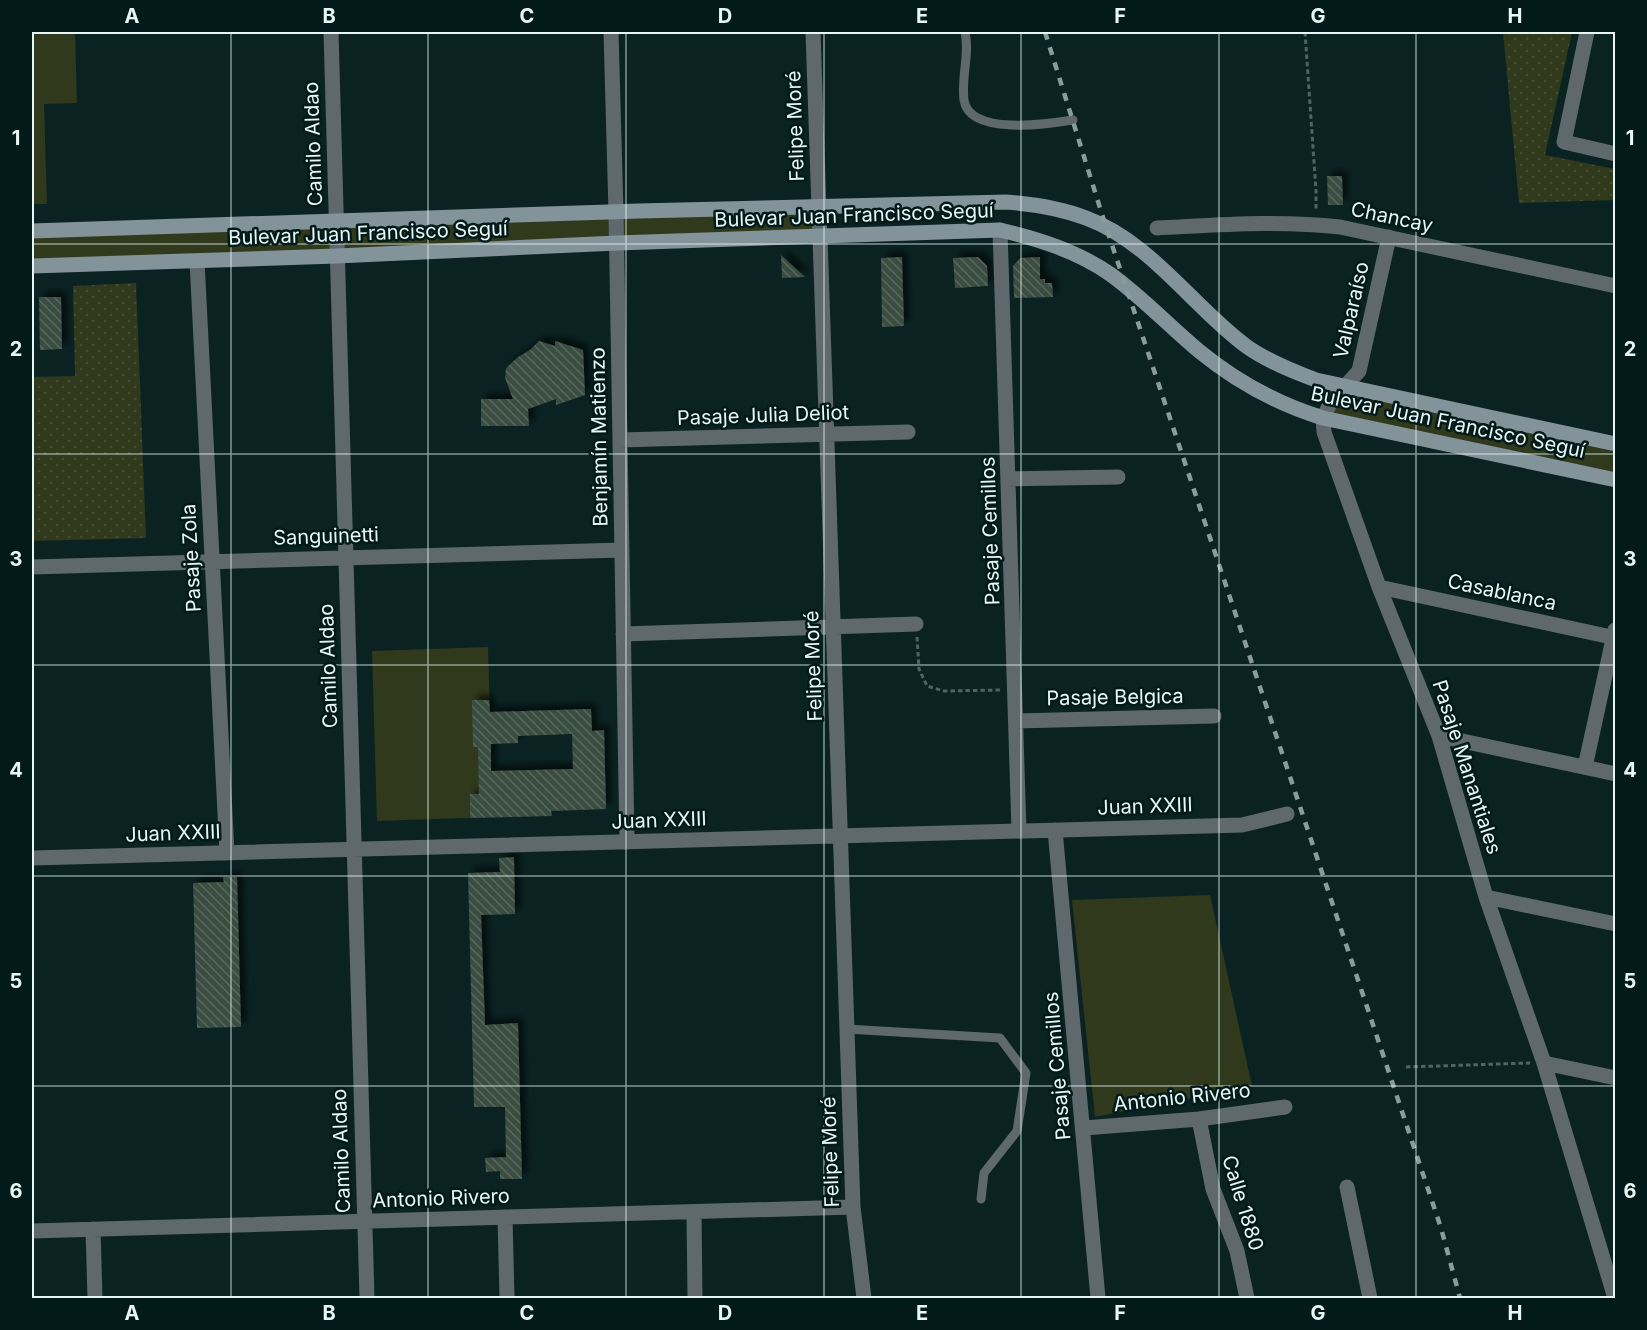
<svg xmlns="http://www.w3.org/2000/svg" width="1647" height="1330" font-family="Inter,sans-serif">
<defs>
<pattern id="park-dots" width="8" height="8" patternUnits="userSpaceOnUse" patternTransform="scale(1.5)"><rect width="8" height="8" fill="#31391c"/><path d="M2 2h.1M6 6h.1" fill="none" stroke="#454d32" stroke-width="1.8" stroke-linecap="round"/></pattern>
<pattern id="building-back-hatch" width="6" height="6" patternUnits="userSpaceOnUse" patternTransform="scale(1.5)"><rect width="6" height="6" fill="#3a4d41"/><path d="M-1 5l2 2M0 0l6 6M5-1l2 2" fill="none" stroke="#56675d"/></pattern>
<filter id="shadow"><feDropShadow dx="5.5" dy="-5.5" stdDeviation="3" flood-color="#0009"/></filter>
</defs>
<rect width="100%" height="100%" fill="#0a2322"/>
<path fill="#31391c" d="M32,32H75L77,103L44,104L47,204H32Z
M818,206L819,236L32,266V231Z
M1346,387L1615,444V480L1325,412Z
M488,647L493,817L377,821L372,651Z
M1210,895L1252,1086L1095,1117L1072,900Z"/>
<path fill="url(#park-dots)" d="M1503,32H1572L1545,155L1615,169V200L1519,203Z
M136,283L146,538L32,541V377L75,376L73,286Z"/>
<path fill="url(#building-back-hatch)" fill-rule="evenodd" filter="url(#shadow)" d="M1327,176H1342L1343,205H1328Z
M781,255L805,277L782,278Z
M902,257L904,326L882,327L881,258Z
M978,257L987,266L988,286L955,288L953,258Z
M1040,257V279H1045V283H1052L1053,297L1014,298L1013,266L1020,258Z
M39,297H61L62,349L40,350Z
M539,341L555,346V341L583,350L585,395L556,405V399L528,409L529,426H481V399H513L505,378L506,368L518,357L530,350Z
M472,700H489L490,712L591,709L592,731L604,730L606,809L551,811L552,816L470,818V794H479L478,747H473ZM572,734L573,769L491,771V744L518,743V736Z
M514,857L515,914L481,915L485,1025L518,1023L522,1179H500V1171L486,1172L485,1158L506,1157L505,1107H474L468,873L500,872L499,858Z
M223,877H237L241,1027L197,1028L193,883L224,882Z"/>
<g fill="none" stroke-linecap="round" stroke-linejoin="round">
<path stroke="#4e6463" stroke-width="3" stroke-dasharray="4.5 3" stroke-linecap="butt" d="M1305,32L1316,191V210
M917,637L919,669L927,686L944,691L1001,690
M1406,1067L1530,1063"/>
<path stroke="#5f686d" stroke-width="9" d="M965,32C970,54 961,77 964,100C969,136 1048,124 1073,120
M846,1029L1000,1038L1026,1073L1017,1131L984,1173L981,1199"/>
<path stroke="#5f686d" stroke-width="15" d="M331,32L367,1298
M611,32L616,212L627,842
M813,32L853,1207L864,1298
M1587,32L1564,142L1616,154
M1157,228C1218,225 1279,220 1340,227L1616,286
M1000,230L1019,831
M1389,237L1359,371L1331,402L1323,418L1324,432L1379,587L1439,736L1486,897L1544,1063L1615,1298
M197,261L227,853
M620,440L908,432
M1009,479L1118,477
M32,567L622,550
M1379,587L1616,638
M623,634L916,624
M1016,721L1214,716
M1439,736L1616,774
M1585,767L1615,630
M1055,830L1098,1298
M32,858L1242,825L1287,814
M1486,897L1616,924
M1544,1063L1616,1078
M1199,1119L1213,1189L1237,1251L1247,1298
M1084,1128L1199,1119L1285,1107
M1347,1187L1370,1298
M694,1212L695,1298
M505,1217L507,1298
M93,1229L95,1298
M32,1231L853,1207"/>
<path stroke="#83939a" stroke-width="15" d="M32,231L639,211L1006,202C1033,204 1060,208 1086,218C1151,242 1193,307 1246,346C1267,361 1292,371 1316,380L1616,444
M32,266L337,256L617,243L1000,230C1038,239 1077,251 1110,274C1142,297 1169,326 1199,351C1237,382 1277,404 1323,418L1616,480"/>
<path stroke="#899c9b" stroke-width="4.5" stroke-dasharray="8 8" stroke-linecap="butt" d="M1045,32L1106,227L1441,1228L1460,1298"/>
</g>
<path fill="none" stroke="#e8f7f6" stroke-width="1.5" stroke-opacity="0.55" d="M231,32V1298M428,32V1298M626,32V1298M824,32V1298M1021,32V1298M1219,32V1298M1416,32V1298M32,244H1616M32,454H1616M32,665H1616M32,876H1616M32,1086H1616"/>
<g text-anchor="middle" stroke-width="5" stroke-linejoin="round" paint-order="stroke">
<g font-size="20" fill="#e8f7f6" stroke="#021a19">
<text transform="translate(795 126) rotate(-92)" y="7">Felipe Moré</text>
<text transform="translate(313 144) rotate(-92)" y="7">Camilo Aldao</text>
<text transform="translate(854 215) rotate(-2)" y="7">Bulevar Juan Francisco Seguí</text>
<text transform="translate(1392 217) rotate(12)" y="7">Chancay</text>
<text transform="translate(368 233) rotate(-2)" y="7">Bulevar Juan Francisco Seguí</text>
<text transform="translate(1351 310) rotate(-77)" y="7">Valparaíso</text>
<text transform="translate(763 415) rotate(-2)" y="7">Pasaje Julia Deliot</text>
<text transform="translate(1448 422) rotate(12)" y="7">Bulevar Juan Francisco Seguí</text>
<text transform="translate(599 437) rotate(-91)" y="7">Benjamín Matienzo</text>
<text transform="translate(990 531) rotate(-92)" y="7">Pasaje Cemillos</text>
<text transform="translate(326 536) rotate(-2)" y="7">Sanguinetti</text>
<text transform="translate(191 558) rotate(-93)" y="7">Pasaje Zola</text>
<text transform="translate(1502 592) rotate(12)" y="7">Casablanca</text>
<text transform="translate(328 666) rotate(-92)" y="7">Camilo Aldao</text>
<text transform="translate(813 666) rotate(-92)" y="7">Felipe Moré</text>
<text transform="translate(1115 697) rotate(-1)" y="7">Pasaje Belgica</text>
<text transform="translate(1467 767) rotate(72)" y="7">Pasaje Manantiales</text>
<text transform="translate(1145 806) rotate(-2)" y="7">Juan XXIII</text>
<text transform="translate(659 820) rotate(-2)" y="7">Juan XXIII</text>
<text transform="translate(173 833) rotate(-2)" y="7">Juan XXIII</text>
<text transform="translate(1057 1066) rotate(-95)" y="7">Pasaje Cemillos</text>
<text transform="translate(1182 1097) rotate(-6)" y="7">Antonio Rivero</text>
<text transform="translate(341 1151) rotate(-92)" y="7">Camilo Aldao</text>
<text transform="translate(830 1152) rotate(-92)" y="7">Felipe Moré</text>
<text transform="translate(441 1198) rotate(-2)" y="7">Antonio Rivero</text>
<text transform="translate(1243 1203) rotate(73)" y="7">Calle 1880</text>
</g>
</g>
<rect width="1647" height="1330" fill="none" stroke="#021a19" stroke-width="66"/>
<rect x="33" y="33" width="1581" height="1264" fill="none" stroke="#e8f7f6" stroke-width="2"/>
<g font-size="20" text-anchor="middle" font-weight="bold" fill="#e8f7f6">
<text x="132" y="23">A</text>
<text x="329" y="23">B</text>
<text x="527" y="23">C</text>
<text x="725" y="23">D</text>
<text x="922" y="23">E</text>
<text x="1120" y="23">F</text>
<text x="1318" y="23">G</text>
<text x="1515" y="23">H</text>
<text x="16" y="145">1</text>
<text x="1630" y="145">1</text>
<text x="16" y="356">2</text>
<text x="1630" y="356">2</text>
<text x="16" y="566">3</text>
<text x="1630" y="566">3</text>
<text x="16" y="777">4</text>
<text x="1630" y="777">4</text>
<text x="16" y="988">5</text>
<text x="1630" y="988">5</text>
<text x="16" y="1198">6</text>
<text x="1630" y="1198">6</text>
<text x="132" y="1320">A</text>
<text x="329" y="1320">B</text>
<text x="527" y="1320">C</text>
<text x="725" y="1320">D</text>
<text x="922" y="1320">E</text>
<text x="1120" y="1320">F</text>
<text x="1318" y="1320">G</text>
<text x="1515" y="1320">H</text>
</g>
</svg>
